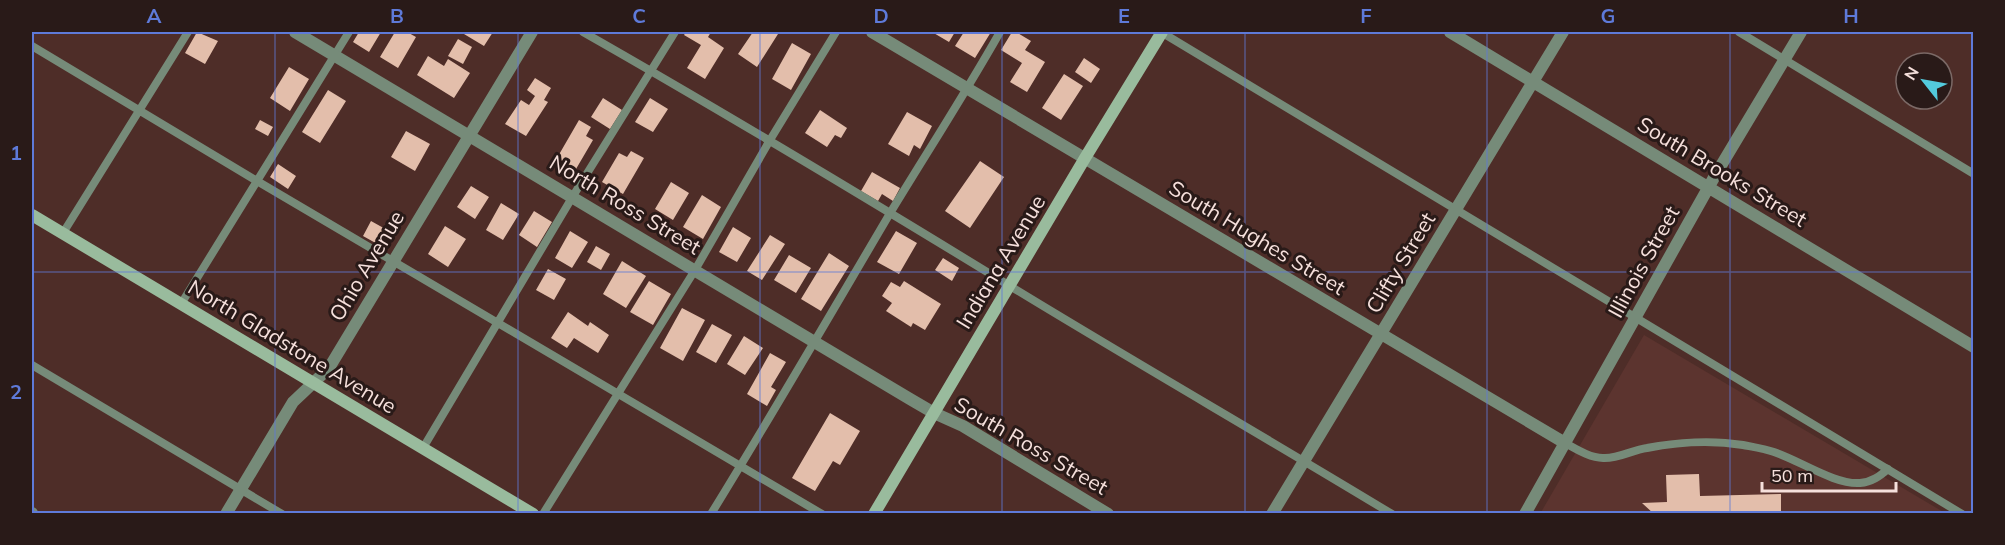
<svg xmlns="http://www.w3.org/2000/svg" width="2005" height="545" font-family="Mulish,sans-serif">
<rect width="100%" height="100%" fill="#4e2d28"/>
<path fill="#5c342f" d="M1644,335L1945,513L1540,514Z"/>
<path fill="#e3beab" d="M197,32L218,41L205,64L185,53Z
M359,32H381L369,52L353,42Z
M395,32H407L416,37L398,68L380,57Z
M465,32H493L484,46L464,34Z
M686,32H711L708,37L724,48L705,79L687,68L701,45L684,35Z
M753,32H773L778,34L757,67L738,54Z
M932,32H955L949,42Z
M964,32H991L975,58L955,46Z
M1012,32H1016L1031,41L1025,50L1045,62L1027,92L1010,82L1022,63L1001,50Z
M458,39L472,47L463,64L448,56Z
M792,43L811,54L791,90L772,79Z
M428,56L444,66L448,59L470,73L454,98L417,75Z
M1084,58L1100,69L1091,83L1075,72Z
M289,67L309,79L290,111L270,98Z
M1064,74L1083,86L1061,120L1042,108Z
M535,78L551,88L544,100L548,102L526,136L505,124L521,100L529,105L535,96L527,90Z
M328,90L346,101L320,143L302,132Z
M603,98L622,110L610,129L591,117Z
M650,98L668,109L653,132L635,122Z
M820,110L847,128L841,138L835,135L827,147L805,133Z
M907,112L932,126L920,149L914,145L909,156L888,144Z
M260,120L273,127L268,136L255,129Z
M579,120L591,127L586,136L593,140L576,169L557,158Z
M406,131L430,144L415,171L391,157Z
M631,151L644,158L623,194L602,182L619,153L627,157Z
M980,161L1004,177L970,228L945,211Z
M278,164L296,176L288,189L270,177Z
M872,172L900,188L893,201L882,194L878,201L861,191Z
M671,182L689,193L673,220L655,209Z
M471,186L489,197L475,219L457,207Z
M702,195L721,207L703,239L683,227Z
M501,203L519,214L503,240L486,230Z
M534,211L552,222L537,247L519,235Z
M371,221L389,231L381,246L363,236Z
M445,226L466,239L448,267L428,254Z
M733,227L751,238L737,262L719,252Z
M570,231L588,242L572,268L555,258Z
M896,231L917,243L899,274L877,262Z
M770,235L785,244L762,280L747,271Z
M596,246L610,254L601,270L587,262Z
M829,253L849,266L821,311L801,299Z
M789,255L811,268L796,293L774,280Z
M943,258L959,268L952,281L935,270Z
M622,261L646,276L626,308L603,294Z
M548,269L566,279L554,300L536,290Z
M649,281L671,294L653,325L630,312Z
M904,281L941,304L925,330L913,323L911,327L886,311L892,303L882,296L891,282L900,287Z
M682,308L705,320L683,361L660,348Z
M568,312L588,326L590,322L609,335L598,353L574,338L567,348L551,338Z
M712,324L732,335L716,363L696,352Z
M744,336L763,348L745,375L727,364Z
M770,353L786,362L771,387L776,390L767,406L747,394Z
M830,413L860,431L840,465L833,461L815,491L792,478Z
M1699,474L1700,496L1781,494V514H1654L1642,503L1667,502L1666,475Z"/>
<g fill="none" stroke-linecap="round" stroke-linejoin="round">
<path stroke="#768b79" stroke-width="8" d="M583,32C727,114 868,199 1010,286C1136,363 1265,437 1392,514
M1161,32L1962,514
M1739,32L1974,174
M32,46L257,181L822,514
M63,233L188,32
M181,304L349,32
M32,365L282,514
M1565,443C1576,449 1590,458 1603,458C1618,459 1632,450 1647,448C1677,442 1713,440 1743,445C1753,447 1765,449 1774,452C1799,460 1835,485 1860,483C1872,482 1880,476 1888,469
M423,448L573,196L675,32
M543,514L695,270L770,140L836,32
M711,514C772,415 830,315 889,215C926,154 965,94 1000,32"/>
<path stroke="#768b79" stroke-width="12" d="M295,32L910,399L934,413L963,426L1108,514
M872,32L1565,443
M1450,32L1974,347
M32,513V514
M226,514L293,402L329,368L532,32
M1272,514L1563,32
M1525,514L1716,174L1801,32"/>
<path stroke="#99bb9d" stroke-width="12" d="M32,215L533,514
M874,514L1085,158L1162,32"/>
</g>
<path fill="none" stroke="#5e7ad9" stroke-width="1.5" stroke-opacity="0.55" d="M275,32V514M518,32V514M760,32V514M1002,32V514M1245,32V514M1487,32V514M1730,32V514M32,272H1974"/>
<g text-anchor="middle" stroke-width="6" stroke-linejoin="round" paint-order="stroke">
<g font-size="21" fill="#f6e0dc" stroke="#291a18">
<text transform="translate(1722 172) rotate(31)" y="7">South Brooks Street</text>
<text transform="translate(625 205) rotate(31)" y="7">North Ross Street</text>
<text transform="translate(1257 238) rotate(31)" y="7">South Hughes Street</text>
<text transform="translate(1001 262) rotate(-59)" y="7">Indiana Avenue</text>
<text transform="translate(1644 262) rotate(-61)" y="7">Illinois Street</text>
<text transform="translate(1401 263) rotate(-59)" y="7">Clifty Street</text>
<text transform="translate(367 266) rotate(-59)" y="7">Ohio Avenue</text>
<text transform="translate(292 347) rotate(31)" y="7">North Gladstone Avenue</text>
<text transform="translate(1031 446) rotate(30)" y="7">South Ross Street</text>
</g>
</g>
<rect width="2005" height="545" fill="none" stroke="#291a18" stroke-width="66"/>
<g transform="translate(1924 81) rotate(301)"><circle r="28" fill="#291a18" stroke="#7b6966" stroke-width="1.5"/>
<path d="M0-4.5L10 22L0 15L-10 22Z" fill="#53cadc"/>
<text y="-9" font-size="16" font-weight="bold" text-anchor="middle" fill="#f6e0dc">N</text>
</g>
<path d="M1762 482v9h134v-9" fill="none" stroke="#f6e0dc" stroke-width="3"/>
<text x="1771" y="482" font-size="18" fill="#f6e0dc" stroke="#291a18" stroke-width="4.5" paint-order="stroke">50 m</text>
<rect x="33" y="33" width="1939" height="479" fill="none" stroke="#5e7ad9" stroke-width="2"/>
<g font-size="20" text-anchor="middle" font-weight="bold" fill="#5e7ad9">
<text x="154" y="23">A</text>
<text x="397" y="23">B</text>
<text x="639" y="23">C</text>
<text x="881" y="23">D</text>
<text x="1124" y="23">E</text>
<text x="1366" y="23">F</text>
<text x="1608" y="23">G</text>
<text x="1851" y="23">H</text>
<text x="16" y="160">1</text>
<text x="16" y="399">2</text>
</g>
</svg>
